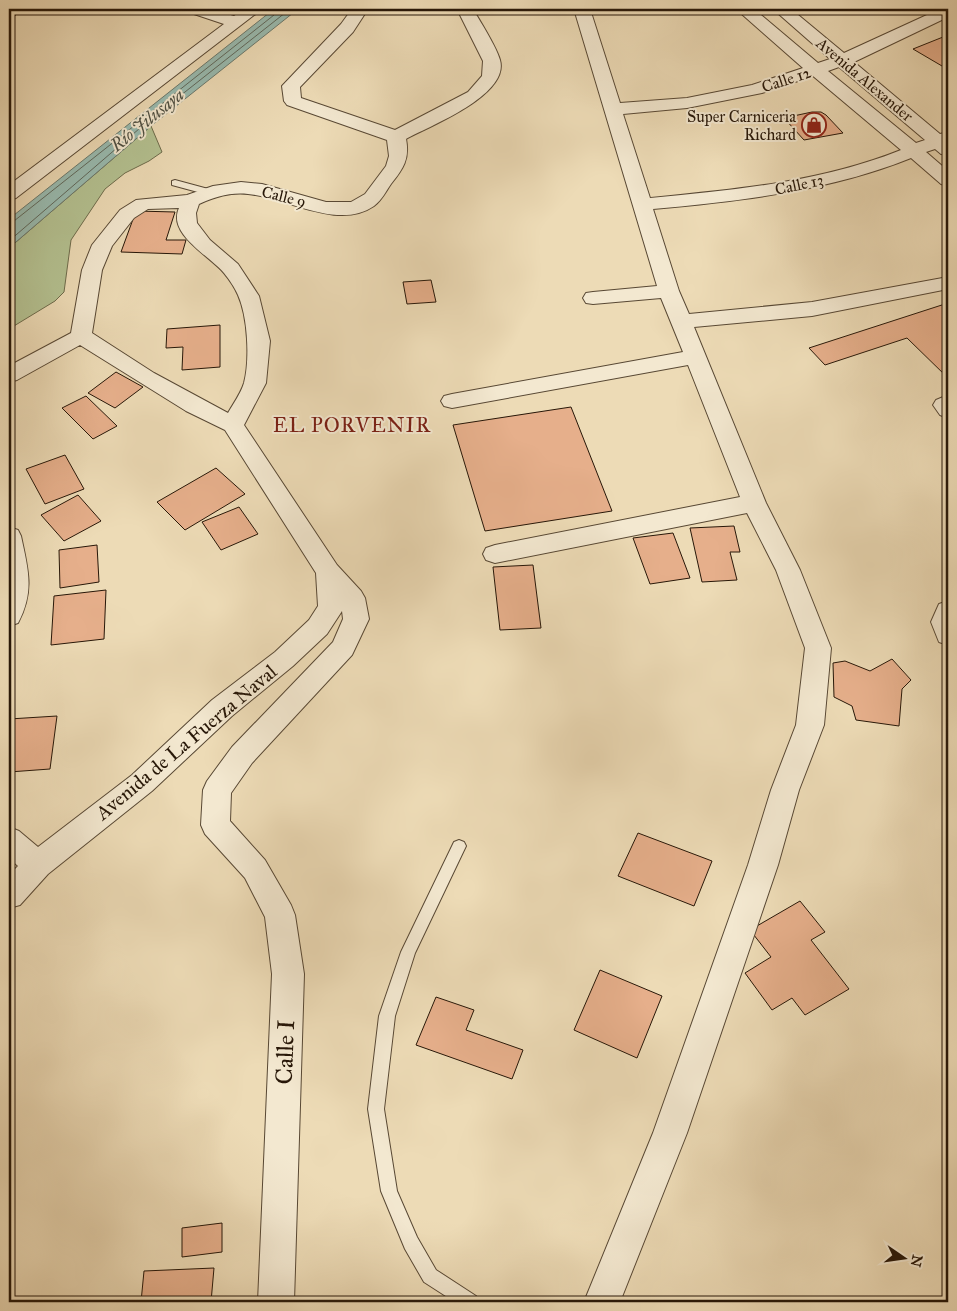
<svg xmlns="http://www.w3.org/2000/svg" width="957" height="1311" font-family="'IM FELL Great Primer',serif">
<rect width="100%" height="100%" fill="#eddbb6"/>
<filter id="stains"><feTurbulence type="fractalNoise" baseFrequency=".004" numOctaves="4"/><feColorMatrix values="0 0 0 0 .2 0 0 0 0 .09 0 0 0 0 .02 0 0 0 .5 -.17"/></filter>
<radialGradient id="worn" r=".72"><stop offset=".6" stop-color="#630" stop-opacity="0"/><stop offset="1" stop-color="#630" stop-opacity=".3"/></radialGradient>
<path fill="#b4c191" stroke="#6e6c4c" d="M151,126L162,152L149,161L125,173L105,189L71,240L64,292L55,301L9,329V248Z"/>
<path fill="#99bbb0" stroke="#6b796d" d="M274,9H298L151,126L9,248V219Z"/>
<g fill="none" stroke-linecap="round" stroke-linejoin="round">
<path stroke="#60695c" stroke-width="1" d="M9,222L14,221L274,15L276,9
M9,241L147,122L290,9"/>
</g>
<path fill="#e6af8b" stroke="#271708" d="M948,35V63L942,66L913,49Z
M812,112H821L826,115L843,133L804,140L784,118Z
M136,211L175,212L166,240H186L182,254L121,252Z
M431,280L436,302L407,304L403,282Z
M948,303V378L907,338L825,365L809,348Z
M220,325V367L182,370L183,347L166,348L167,329Z
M116,372L143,387L115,408L88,393Z
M86,396L117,426L93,439L62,408Z
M571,407L612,511L485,531L453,425Z
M65,455L84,489L45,504L26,469Z
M216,468L245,494L185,530L157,502Z
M78,495L101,521L64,541L41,515Z
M239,507L258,534L221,550L202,522Z
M734,526L740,552H730L737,580L702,582L690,528Z
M673,533L690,578L650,584L633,538Z
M97,545L99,582L60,588L59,550Z
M533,565L541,628L500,630L493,567Z
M106,590L104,639L51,645L54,596Z
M892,659L911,680L902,689L899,726L856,720L852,706L834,697L833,663L845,661L870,671Z
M57,716L50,769L9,772V719Z
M638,833L712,861L694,906L618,876Z
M800,901L825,932L811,940L849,989L805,1015L792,998L772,1010L745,973L771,957L750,930Z
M600,970L662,996L637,1058L574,1030Z
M436,997L474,1010L466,1030L523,1050L512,1079L416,1045Z
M222,1223V1252L182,1257V1228Z
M214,1268L211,1302H141L144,1271Z"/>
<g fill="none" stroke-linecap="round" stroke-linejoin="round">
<defs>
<path id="service" d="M175,180L212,190L214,192L209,195L172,185V181Z
M459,840L464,842L466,846L415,953L395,1016L384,1109L397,1191L417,1237L436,1270L476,1296L479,1302H455L424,1282L405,1249L381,1191L368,1109L379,1016L401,952L454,842Z"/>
<path id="minor" d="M9,9H19L15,15L9,17Z
M186,9H210L234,16L244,9H262L16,198L9,200V185L224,24L188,12Z
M352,9H368L353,32L300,87L301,98L395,130L468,92L482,76L483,61L457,9H473C481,23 496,46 500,60C510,95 430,126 406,139C410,159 403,169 391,184C386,191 382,200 374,206C338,231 286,197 248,194C230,192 215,197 199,204L196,213L197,223L210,240L238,264L259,296L270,341L266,383L244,425L337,565L361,591L365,598L369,619L352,655L252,763L231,793L230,821L265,860L291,905L295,915L304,974L294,1302H258L272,974L265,917L245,878L205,834L201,825L203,790L207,781L232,747L333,642L343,619L342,611L327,634L293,666L232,716L152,791L48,874L20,905L9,908V875L18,866L9,858V827L19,831L38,847L132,775L212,700L275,652L309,620L318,606L316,573L225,430L186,411L80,345L17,380L9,382V366L71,333L82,270L92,245L120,210L136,200L187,195L213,186L241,182L262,184L326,202H351L365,194L386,166L389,156L387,140L287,105L284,101L282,86L341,24ZM179,208C167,234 210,256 224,273C229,279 235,288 238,295C248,317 250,360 244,383C241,393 233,404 228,413L154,373L92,333L102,270L112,246L134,218L148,209Z
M574,9H590L620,103L687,98L752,85L803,68L736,9H754L818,63L830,59L773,9H791L844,53L940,9H948V17L854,62L940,134L948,132V155L941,154L935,149L926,152L948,171V186L941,184L911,158C829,191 741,201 653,209L679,291L689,314L812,302L948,277V289L812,316L694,327L766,503L800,570L831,648L824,725L799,790L778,865L687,1133L620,1302H584L653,1133L748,865L771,790L796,725L805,648L776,570L747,513L495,563L486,560L483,554L486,548L495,545L740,497L688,365L452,408L444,406L441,401L444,396L452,394L683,352L661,298L593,304L586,303L583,298L586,293L593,292L657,286ZM839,67L925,140L916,143L828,71ZM813,76L901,150C821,182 735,190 650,198L623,114L687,108L762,93Z
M948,395V418L940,415L933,405L936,400Z
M9,527L18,530L21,536C28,569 35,591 18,623L9,626Z
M948,601V645L939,642L931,622L939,604Z"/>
</defs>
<use href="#service" stroke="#584834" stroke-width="2"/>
<use href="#minor" stroke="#584834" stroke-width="2"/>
<use href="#service" fill="#f3e8d0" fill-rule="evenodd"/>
<use href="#minor" fill="#f3e8d0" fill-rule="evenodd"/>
</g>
<defs>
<symbol id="shop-ring" viewBox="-11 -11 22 22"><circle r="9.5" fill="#f3e8d0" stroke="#8f2418" stroke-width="1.5"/><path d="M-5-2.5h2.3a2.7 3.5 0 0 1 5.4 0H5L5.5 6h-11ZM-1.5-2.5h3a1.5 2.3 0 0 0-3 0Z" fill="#8f2418"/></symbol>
</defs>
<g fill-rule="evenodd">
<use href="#shop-ring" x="800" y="111" width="28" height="28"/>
</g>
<g text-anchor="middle" stroke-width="4" stroke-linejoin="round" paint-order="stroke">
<g font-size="16" fill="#271708" stroke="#f3e8d0">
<text transform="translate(786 79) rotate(-18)" y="6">Calle 12</text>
<text transform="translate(865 79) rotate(40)" y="6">Avenida Alexander</text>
<text transform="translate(799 184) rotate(-12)" y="6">Calle 13</text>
<text transform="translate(284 196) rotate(14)" y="6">Calle 9</text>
</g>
<g font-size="16" fill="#271708" stroke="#f3e8d0" text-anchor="end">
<text x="796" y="122">Super Carniceria<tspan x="796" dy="18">Richard</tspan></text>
</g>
<g font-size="18" font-style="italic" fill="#4f5043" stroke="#f3e8d0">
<text transform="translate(147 120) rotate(-39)" y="6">Río Jilusaya</text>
</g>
<g font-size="20" fill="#271708" stroke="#f3e8d0">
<text transform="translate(186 742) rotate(-40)" y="7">Avenida de La Fuerza Naval</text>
</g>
<g font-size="21" letter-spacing="1" fill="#7a1f14" stroke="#f3e8d0">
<text x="352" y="432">EL PORVENIR</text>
</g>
<g font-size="24" fill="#271708" stroke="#f3e8d0">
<text transform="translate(285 1052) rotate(-88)" y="8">Calle I</text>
</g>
</g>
<rect width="957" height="1311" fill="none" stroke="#eddbb6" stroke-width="30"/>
<rect x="10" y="10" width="937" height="1291" fill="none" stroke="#271708" stroke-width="2.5"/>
<rect x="15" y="15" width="927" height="1281" fill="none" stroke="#271708"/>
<g transform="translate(904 1258) rotate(103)" stroke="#f3e8d0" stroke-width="4" paint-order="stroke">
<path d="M0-4L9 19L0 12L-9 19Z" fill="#271708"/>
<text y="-8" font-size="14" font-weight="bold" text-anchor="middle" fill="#271708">N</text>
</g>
<rect width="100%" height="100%" filter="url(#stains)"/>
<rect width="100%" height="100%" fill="url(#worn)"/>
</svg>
